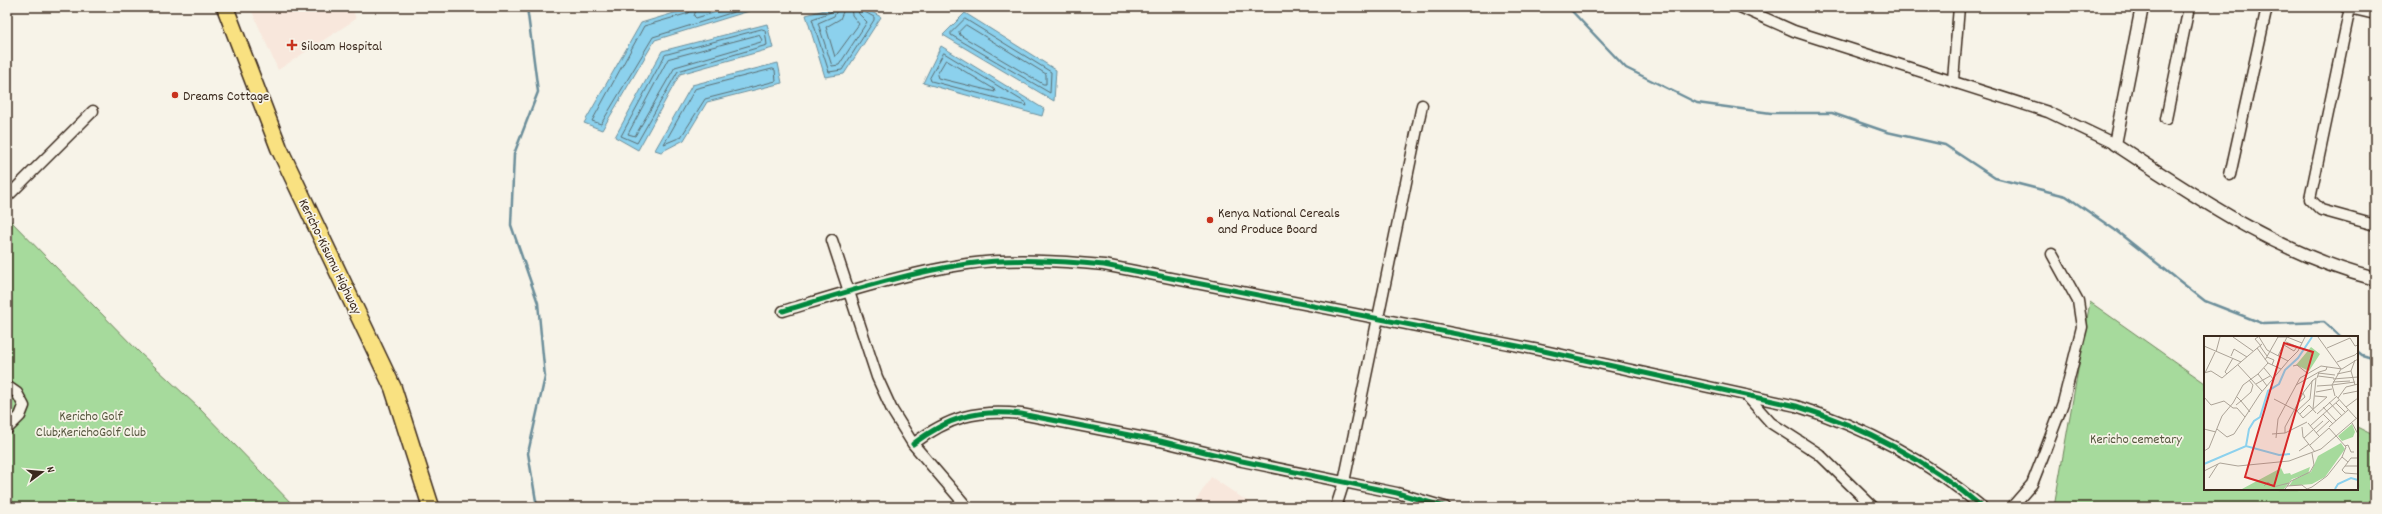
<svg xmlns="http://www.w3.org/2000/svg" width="2382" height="514" font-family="Dekko,sans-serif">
<rect width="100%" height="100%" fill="#f7f3e8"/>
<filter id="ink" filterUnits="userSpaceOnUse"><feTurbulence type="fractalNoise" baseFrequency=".025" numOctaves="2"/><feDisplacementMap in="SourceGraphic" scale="8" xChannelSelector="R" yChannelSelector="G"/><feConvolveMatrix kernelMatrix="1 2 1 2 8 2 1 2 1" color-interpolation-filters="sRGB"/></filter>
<g filter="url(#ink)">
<path fill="#f8e7dc" d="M250,7H352L356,19L278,70Z
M1211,477L1256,507H1192Z"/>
<path fill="#a6da9c" stroke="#70825d" d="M7,217L140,353L199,408L295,507H7Z
M2090,302L2205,383V489H2357V427L2375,436V507H2054Z"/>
<path fill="#8cd1ed" stroke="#6c8e9a" d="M694,7H762L655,40L602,130L584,123L641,23Z
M836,7H863L881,17L844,74L825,77L806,15Z
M965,13L1056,70L1054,101L943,35Z
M767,24L773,48L680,74L638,150L615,137L662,51Z
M941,46L1044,109L1042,116L923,83Z
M778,63L782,83L707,102L684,140L661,152L655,150L692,85Z"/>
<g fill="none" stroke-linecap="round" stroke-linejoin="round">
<path stroke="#5b6d71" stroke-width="1" d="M692,7L689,13L644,26L592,121L601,124L653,37L750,7
M697,7L694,16L696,18L733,7
M834,7L831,12L812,19L829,72L842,70L874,20V17L863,11L862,7
M839,7L834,16L818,23L832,66L839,65L867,22L859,14L857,7
M845,7L840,19L826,27L835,57L859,24L852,15L851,7
M965,19L1051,72L1050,93L951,35V33Z
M966,25L1046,74V84H1043L960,35L959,32Z
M762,29L765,30L767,45L678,71L637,143L621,136L665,55Z
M759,35L762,40L761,42L675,67L635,136L628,134L668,59Z
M944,53L1026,103L1027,106L931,81L930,78Z
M946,60L994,89L995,92L938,78L937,75Z
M773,69L775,70L776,81L705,99L681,137L664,144L695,89Z"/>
<path stroke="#6c8e9a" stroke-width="2.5" d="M527,7L538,92L514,154L511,225L538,303L545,377L528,453L537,507
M1568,7L1626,68L1697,103L1771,113H1832L1887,132L1945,145L1995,178L2066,196L2115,230L2205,301L2264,324L2324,322L2341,337
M2357,351L2362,355L2375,359"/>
<defs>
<path id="minor" d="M1740,7L1794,31L2048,112L2115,144
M2345,7L2375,14
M2350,8L2310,199L2321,210L2375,225
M1953,80L1959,7
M2166,119L2189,7
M2230,175L2267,7
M7,197L93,111
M832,240L877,377L892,410L913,444L967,507
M783,311C843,293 905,273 967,264C1011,258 1059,261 1104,265L1539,350L1796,406C1864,427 1927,460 1982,507
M7,386L17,393L24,406L20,416L7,429
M1746,395L1771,423L1819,454L1873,507
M913,444C949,417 976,409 1021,414L1160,441L1242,461L1397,493L1445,507
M1336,507L1344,482L1422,105
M2012,507L2032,484L2045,451L2063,403L2082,327L2078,301L2052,254"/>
<path id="tertiary" d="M2142,7L2115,144C2198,198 2278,254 2375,279"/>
<path id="trunk" d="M225,7L279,148L393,388L431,507"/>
</defs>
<use href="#minor" stroke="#3b2a1e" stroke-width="13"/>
<use href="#tertiary" stroke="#3b2a1e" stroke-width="15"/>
<use href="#trunk" stroke="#3b2a1e" stroke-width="19"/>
<use href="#minor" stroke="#f7f3e8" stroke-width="10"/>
<use href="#tertiary" stroke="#f7f3e8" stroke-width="12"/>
<use href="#trunk" stroke="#f9e181" stroke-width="16"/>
<defs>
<path id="cycleway" d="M783,311C843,293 905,273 967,264C1011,258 1059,261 1104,265L1539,350L1796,406C1864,427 1927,460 1982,507
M913,444C949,417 976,409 1021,414L1160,441L1242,461L1397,493L1445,507"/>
</defs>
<use href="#cycleway" stroke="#f7f3e8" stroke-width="8"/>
<use href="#cycleway" stroke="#00873e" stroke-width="5"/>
</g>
</g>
<g fill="#c8321e" stroke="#f7f3e8" stroke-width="1.5">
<path d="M290 39h4v4h4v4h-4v4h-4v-4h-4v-4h4z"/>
<circle cx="175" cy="95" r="4"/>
<circle cx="1210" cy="220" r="4"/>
</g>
<g text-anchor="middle" stroke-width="3.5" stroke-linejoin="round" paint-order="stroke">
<g font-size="14" fill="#3b2a1e" stroke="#f7f3e8" text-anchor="start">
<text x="301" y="50">Siloam Hospital</text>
<text x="183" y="100">Dreams Cottage</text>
<text x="1218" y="217">Kenya National Cereals<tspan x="1218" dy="16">and Produce Board</tspan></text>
</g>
<g font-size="14" fill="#3b2a1e" stroke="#f7f3e8">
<text transform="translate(331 256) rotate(64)" y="5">Kericho-Kisumu Highway</text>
</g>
<g font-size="14" fill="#56563e" stroke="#f7f3e8">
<text x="91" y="420">Kericho Golf<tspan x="91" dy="16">Club;KerichoGolf Club</tspan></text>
<text x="2136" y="443">Kericho cemetary</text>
</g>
</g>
<g transform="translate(2204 336)">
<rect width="154" height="154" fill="#f7f3e8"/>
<path d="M107,11L116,18L105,35L92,29ZM148,88L151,96L149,101L138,105L134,100ZM137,107L141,113L121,141L108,148L85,150L89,144L107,136L114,120ZM106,131L104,138L88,143L80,153H38L77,132L80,138L86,137L87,139Z" fill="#a6da9c"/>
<path fill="none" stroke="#8cd1ed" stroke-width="2" d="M42,110L45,93L50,85L56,81L64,55L75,48L81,34L94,22L108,1M0,128L42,110L75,119L86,118M131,153L134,148L147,142L154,144"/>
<path fill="none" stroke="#aca397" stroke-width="1" d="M29,1L49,15M54,1L51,3L57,10M55,1L63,14L84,25L94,15L101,1M73,1H83L98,7M114,1L137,33L128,49L131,60M82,6L94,11M80,9L90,15L93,11M0,10L37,26M56,10L63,20M53,12L64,27L54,38M123,12L146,2L151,10L154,9M12,16L16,1M27,20L30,13L43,21M74,20L83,1M63,21L70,24L68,29M61,24L74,1M151,24L147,35L151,49M133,26L151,19L154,16M64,27L77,33M34,29L58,55M89,30L93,29L103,37M60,32L70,44M0,37L7,35L18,42L58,8M1,37L11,16M114,37L131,39M23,38L21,36L29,22M133,38L147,35M114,40L130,42M113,42L115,36L122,34L123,31M129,43L154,41M129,46L146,45M52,48L66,40M92,49L115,36M128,49L151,46M113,50L128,49M112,56L128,53M99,57L101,61L94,67ZM99,57L109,44M139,58L154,55M132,60L152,82M0,61L7,69L20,65L29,72H33M33,61L37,65L47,56L49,49L45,44M134,62L142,51L154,48M70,63L93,75L99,82L123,61L111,60M125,66L138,80M132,67L141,76M32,69L37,65L46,76M119,71L132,85M142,71L154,62M33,72L41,81M93,75L106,63L108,45L112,42L109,73M96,78L105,69L112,77M113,78L132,61M119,78L129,88M104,87L115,100M148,87L154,98M106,90L135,64M98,91L99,101L111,116M125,91L144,74M125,92L142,111L138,121L144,126M0,93L12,96M13,93L23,101L30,98L56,58L84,25M81,97V91L94,67M112,97L125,85M68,98L81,97L103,86M72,102L74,83L96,42L117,30L138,33L154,23M100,102L119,85M106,109L125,92M141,110L144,109L147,116H150M0,115L5,112L18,80L29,67L39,49L54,38L63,50M95,115L105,108M154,122H147L138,134L141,137L154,138M141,130H154M0,135L16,127L34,130L85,125L117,113L154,81M5,142L14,128M60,150L64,146L69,151L85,147M83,150L98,149L103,153L108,151L123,140L138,121M81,153L87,145L106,136L110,129L108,117"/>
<path fill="#d62828" fill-opacity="0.15" stroke="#d62828" stroke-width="2" d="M80,7L109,16L70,150L41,141Z"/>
<rect width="154" height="154" fill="none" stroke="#3b2a1e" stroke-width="2"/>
</g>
<rect width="2382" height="514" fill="none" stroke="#f7f3e8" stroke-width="24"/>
<rect x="12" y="12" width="2358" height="490" fill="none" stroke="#3b2a1e" stroke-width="1.5" filter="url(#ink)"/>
<g transform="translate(42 472) rotate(74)" stroke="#f7f3e8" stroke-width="3" paint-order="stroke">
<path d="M0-3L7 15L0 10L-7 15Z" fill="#3b2a1e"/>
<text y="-6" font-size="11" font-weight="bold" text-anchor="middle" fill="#3b2a1e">N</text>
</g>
</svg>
